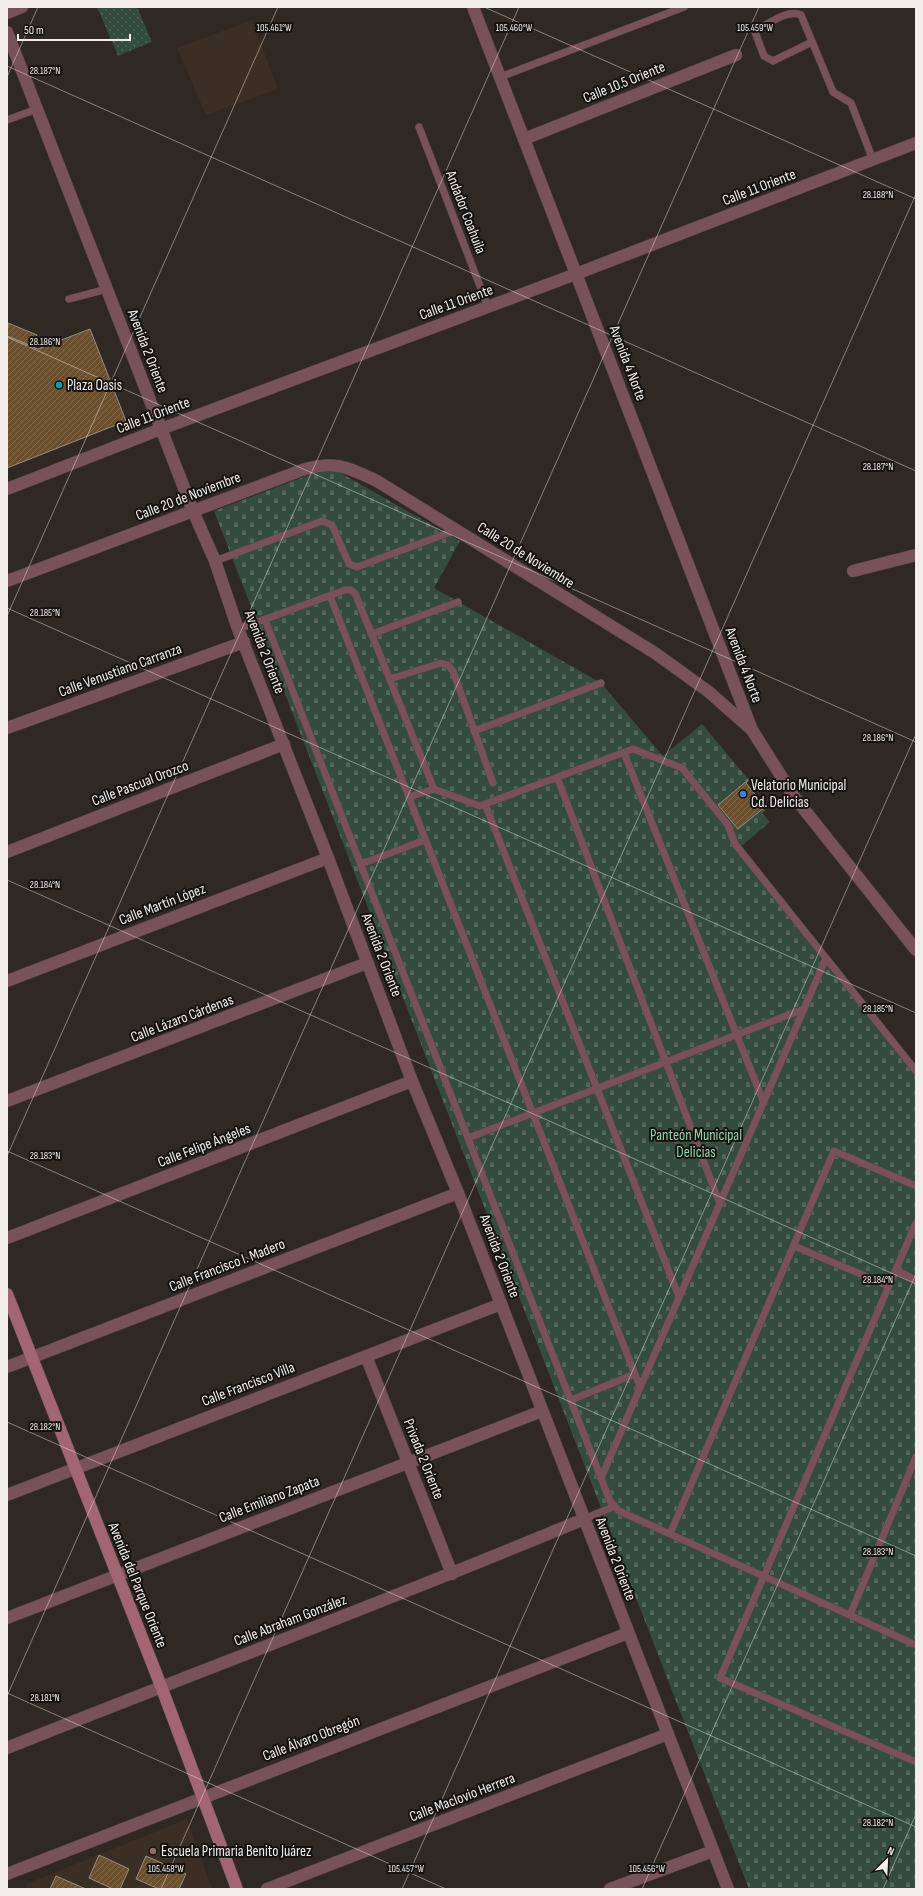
<svg xmlns="http://www.w3.org/2000/svg" width="923" height="1896" font-family="'Sofia Sans Condensed',sans-serif">
<defs>
<pattern id="cemetery-stones" width="16" height="16" patternUnits="userSpaceOnUse"><rect width="16" height="16" fill="#334c3d"/><path d="M2 7V4a2 2 0 0 1 4 0v3zM10 15v-3a2 2 0 0 1 4 0v3z" fill="#516659"/></pattern>
<pattern id="park-dots" width="8" height="8" patternUnits="userSpaceOnUse"><rect width="8" height="8" fill="#334c3d"/><path d="M2 2h.1M6 6h.1" fill="none" stroke="#516659" stroke-width="1.8" stroke-linecap="round"/></pattern>
<pattern id="building-hatch" width="6" height="6" patternUnits="userSpaceOnUse"><rect width="6" height="6" fill="#6c502e"/><path d="M-1 1l2-2M0 6l6-6M5 7l2-2" fill="none" stroke="#816a4c"/></pattern>
</defs>
<rect width="100%" height="100%" fill="#302823"/>
<path fill="#3b2e24" d="M252,20L278,89L206,115L177,48Z
M187,1819L212,1889H27L26,1884Z"/>
<path fill="url(#cemetery-stones)" d="M330,467L460,541L434,588L601,683L663,756L702,724L749,780L746,783L767,808L762,813L770,822L739,848L916,1065V1889H749L214,511Z"/>
<path fill="url(#park-dots)" d="M97,7H137L152,42L118,56Z"/>
<path fill="url(#building-hatch)" stroke="#958d85" d="M8,323L37,335L32,346L7,336Z
M90,329L126,421L7,468V336L38,349Z
M748,780L746,783L765,807L738,829L718,805Z
M99,1855L129,1869L120,1889H113L89,1878Z
M146,1856L186,1874L179,1889H159L136,1879Z
M56,1876L86,1889H50Z"/>
<g fill="none" stroke-linecap="round" stroke-linejoin="round">
<defs>
<path id="service" d="M812,42L773,61L764,56L755,32L758,29C770,23 788,9 801,15L833,92L851,103L873,160
M500,77L684,7
M7,120L37,109
M419,127L488,307
M69,299L107,289
M215,561L322,521L332,525L349,564L357,567L456,530
M330,596L640,1387
M265,620L610,1501L619,1511L916,1645
M238,629L345,590H351L355,593L434,789
M372,634L458,602
M390,679L441,663L448,665L453,671L493,783
M474,731L601,683
M624,753L764,1103
M557,777L720,1204
M409,797L434,789L480,806L633,749L682,768L728,825L735,844L916,1071
M485,804L679,1297
M361,864L425,840
M468,1138L804,1009
M916,1223L720,1678L916,1762
M794,1246L889,1286
M896,1270L916,1280
M571,1400L635,1374
M601,1478L826,958
M584,1519L615,1506
M670,1534L834,1151L916,1186
M850,1615L916,1457"/>
<path id="minor" d="M7,13L22,7
M524,139L736,55
M7,489L161,429L576,274L916,143
M853,571L916,555
M7,581L302,470C335,460 347,467 377,481L655,653L709,692L752,730
M7,728L244,642
M7,852L284,744
M7,981L328,858
M7,1101L367,963
M366,1356L452,1574
M7,1367L458,1193
M7,1495L501,1304
M7,1618L542,1411
M7,1748C199,1671 393,1599 584,1519
M7,1874L628,1633
M267,1889L668,1734
M610,1889L713,1851"/>
<path id="tertiary" d="M473,7L752,730L795,798L916,950
M7,32L193,511L215,561L238,629L328,858L412,1081L458,1193L728,1889
M7,1238L412,1081"/>
<path id="secondary" d="M7,1294L161,1686L237,1889"/>
</defs>
<use href="#service" stroke="#4b443f" stroke-width="8"/>
<use href="#minor" stroke="#4b443f" stroke-width="13"/>
<use href="#tertiary" stroke="#4b443f" stroke-width="13"/>
<use href="#secondary" stroke="#4b443f" stroke-width="13"/>
<use href="#service" stroke="#795158" stroke-width="7"/>
<use href="#minor" stroke="#795158" stroke-width="12"/>
<use href="#tertiary" stroke="#795158" stroke-width="12"/>
<use href="#secondary" stroke="#a46572" stroke-width="12"/>
</g>
<path fill="none" stroke="#f2ede9" stroke-width="1" stroke-opacity="0.45" d="M484,7L916,199M7,66L916,471M7,77L38,7M7,337L916,742M7,608L916,1013M7,616L278,7M7,880L916,1284M7,1151L916,1556M7,1156L519,7M7,1422L916,1827M7,1693L446,1889M7,1696L759,7M161,1889L916,194M402,1889L916,734M642,1889L916,1274M883,1889L916,1814"/>
<circle fill="#0f9aa8" stroke="#15120f" stroke-width="1.5" cx="59" cy="385" r="4"/>
<circle fill="#3f7fe0" stroke="#15120f" stroke-width="1.5" cx="743" cy="794" r="4"/>
<circle fill="#8d6e63" stroke="#15120f" stroke-width="1.5" cx="153" cy="1851" r="4"/>
<g text-anchor="middle" stroke-width="4" stroke-linejoin="round" paint-order="stroke">
<g font-size="15" fill="#f2ede9" stroke="#15120f">
<text transform="translate(624 82) rotate(-22)" y="5">Calle 10.5 Oriente</text>
<text transform="translate(759 187) rotate(-21)" y="5">Calle 11 Oriente</text>
<text transform="translate(466 212) rotate(69)" y="5">Andador Coahuila</text>
<text transform="translate(456 302) rotate(-20)" y="5">Calle 11 Oriente</text>
<text transform="translate(148 351) rotate(69)" y="5">Avenida 2 Oriente</text>
<text transform="translate(628 363) rotate(69)" y="5">Avenida 4 Norte</text>
<text transform="translate(153 415) rotate(-21)" y="5">Calle 11 Oriente</text>
<text transform="translate(188 496) rotate(-21)" y="5">Calle 20 de Noviembre</text>
<text transform="translate(526 555) rotate(32)" y="5">Calle 20 de Noviembre</text>
<text transform="translate(265 652) rotate(69)" y="5">Avenida 2 Oriente</text>
<text transform="translate(744 665) rotate(69)" y="5">Avenida 4 Norte</text>
<text transform="translate(120 670) rotate(-20)" y="5">Calle Venustiano Carranza</text>
<text transform="translate(140 783) rotate(-21)" y="5">Calle Pascual Orozco</text>
<text transform="translate(162 904) rotate(-21)" y="5">Calle Martín López</text>
<text transform="translate(382 955) rotate(69)" y="5">Avenida 2 Oriente</text>
<text transform="translate(182 1018) rotate(-21)" y="5">Calle Lázaro Cárdenas</text>
<text transform="translate(204 1145) rotate(-21)" y="5">Calle Felipe Ángeles</text>
<text transform="translate(500 1256) rotate(69)" y="5">Avenida 2 Oriente</text>
<text transform="translate(227 1265) rotate(-21)" y="5">Calle Francisco I. Madero</text>
<text transform="translate(248 1384) rotate(-21)" y="5">Calle Francisco Villa</text>
<text transform="translate(424 1459) rotate(68)" y="5">Privada 2 Oriente</text>
<text transform="translate(269 1499) rotate(-21)" y="5">Calle Emiliano Zapata</text>
<text transform="translate(616 1559) rotate(69)" y="5">Avenida 2 Oriente</text>
<text transform="translate(138 1585) rotate(68)" y="5">Avenida del Parque Oriente</text>
<text transform="translate(290 1620) rotate(-21)" y="5">Calle Abraham González</text>
<text transform="translate(311 1738) rotate(-21)" y="5">Calle Álvaro Obregón</text>
<text transform="translate(462 1797) rotate(-21)" y="5">Calle Maclovio Herrera</text>
</g>
<g font-size="15" fill="#f2ede9" stroke="#15120f" text-anchor="start">
<text x="67" y="390">Plaza Oasis</text>
<text x="751" y="790">Velatorio Municipal<tspan x="751" dy="17">Cd. Delicias</tspan></text>
<text x="161" y="1856">Escuela Primaria Benito Juárez</text>
</g>
<g font-size="15" fill="#92d7ad" stroke="#15120f">
<text x="696" y="1140">Panteón Municipal<tspan x="696" dy="17">Delicias</tspan></text>
</g>
</g>
<g font-size="10" text-anchor="middle" fill="#f2ede9" stroke="#15120f" stroke-width="4" stroke-linejoin="round" paint-order="stroke">
<text x="274" y="31">105.461°W</text>
<text x="755" y="31">105.459°W</text>
<text x="514" y="31">105.460°W</text>
<text x="45" y="74">28.187°N</text>
<text x="878" y="198">28.188°N</text>
<text x="45" y="345">28.186°N</text>
<text x="878" y="470">28.187°N</text>
<text x="45" y="616">28.185°N</text>
<text x="878" y="741">28.186°N</text>
<text x="45" y="888">28.184°N</text>
<text x="878" y="1012">28.185°N</text>
<text x="45" y="1159">28.183°N</text>
<text x="878" y="1283">28.184°N</text>
<text x="45" y="1430">28.182°N</text>
<text x="878" y="1555">28.183°N</text>
<text x="45" y="1701">28.181°N</text>
<text x="878" y="1826">28.182°N</text>
<text x="166" y="1872">105.458°W</text>
<text x="406" y="1872">105.457°W</text>
<text x="647" y="1872">105.456°W</text>
</g>
<rect width="923" height="1896" fill="none" stroke="#f2ede9" stroke-width="16"/>
<g transform="translate(887 1860) rotate(24)" stroke="#15120f" stroke-width="3" paint-order="stroke">
<path d="M0-3L7 15L0 10L-7 15Z" fill="#f2ede9"/>
<text y="-6" font-size="11" font-weight="bold" text-anchor="middle" fill="#f2ede9">N</text>
</g>
<path d="M18 34v6h112v-6" fill="none" stroke="#f2ede9" stroke-width="2"/>
<text x="24" y="34" font-size="12" fill="#f2ede9" stroke="#15120f" stroke-width="3" paint-order="stroke">50 m</text>
</svg>
